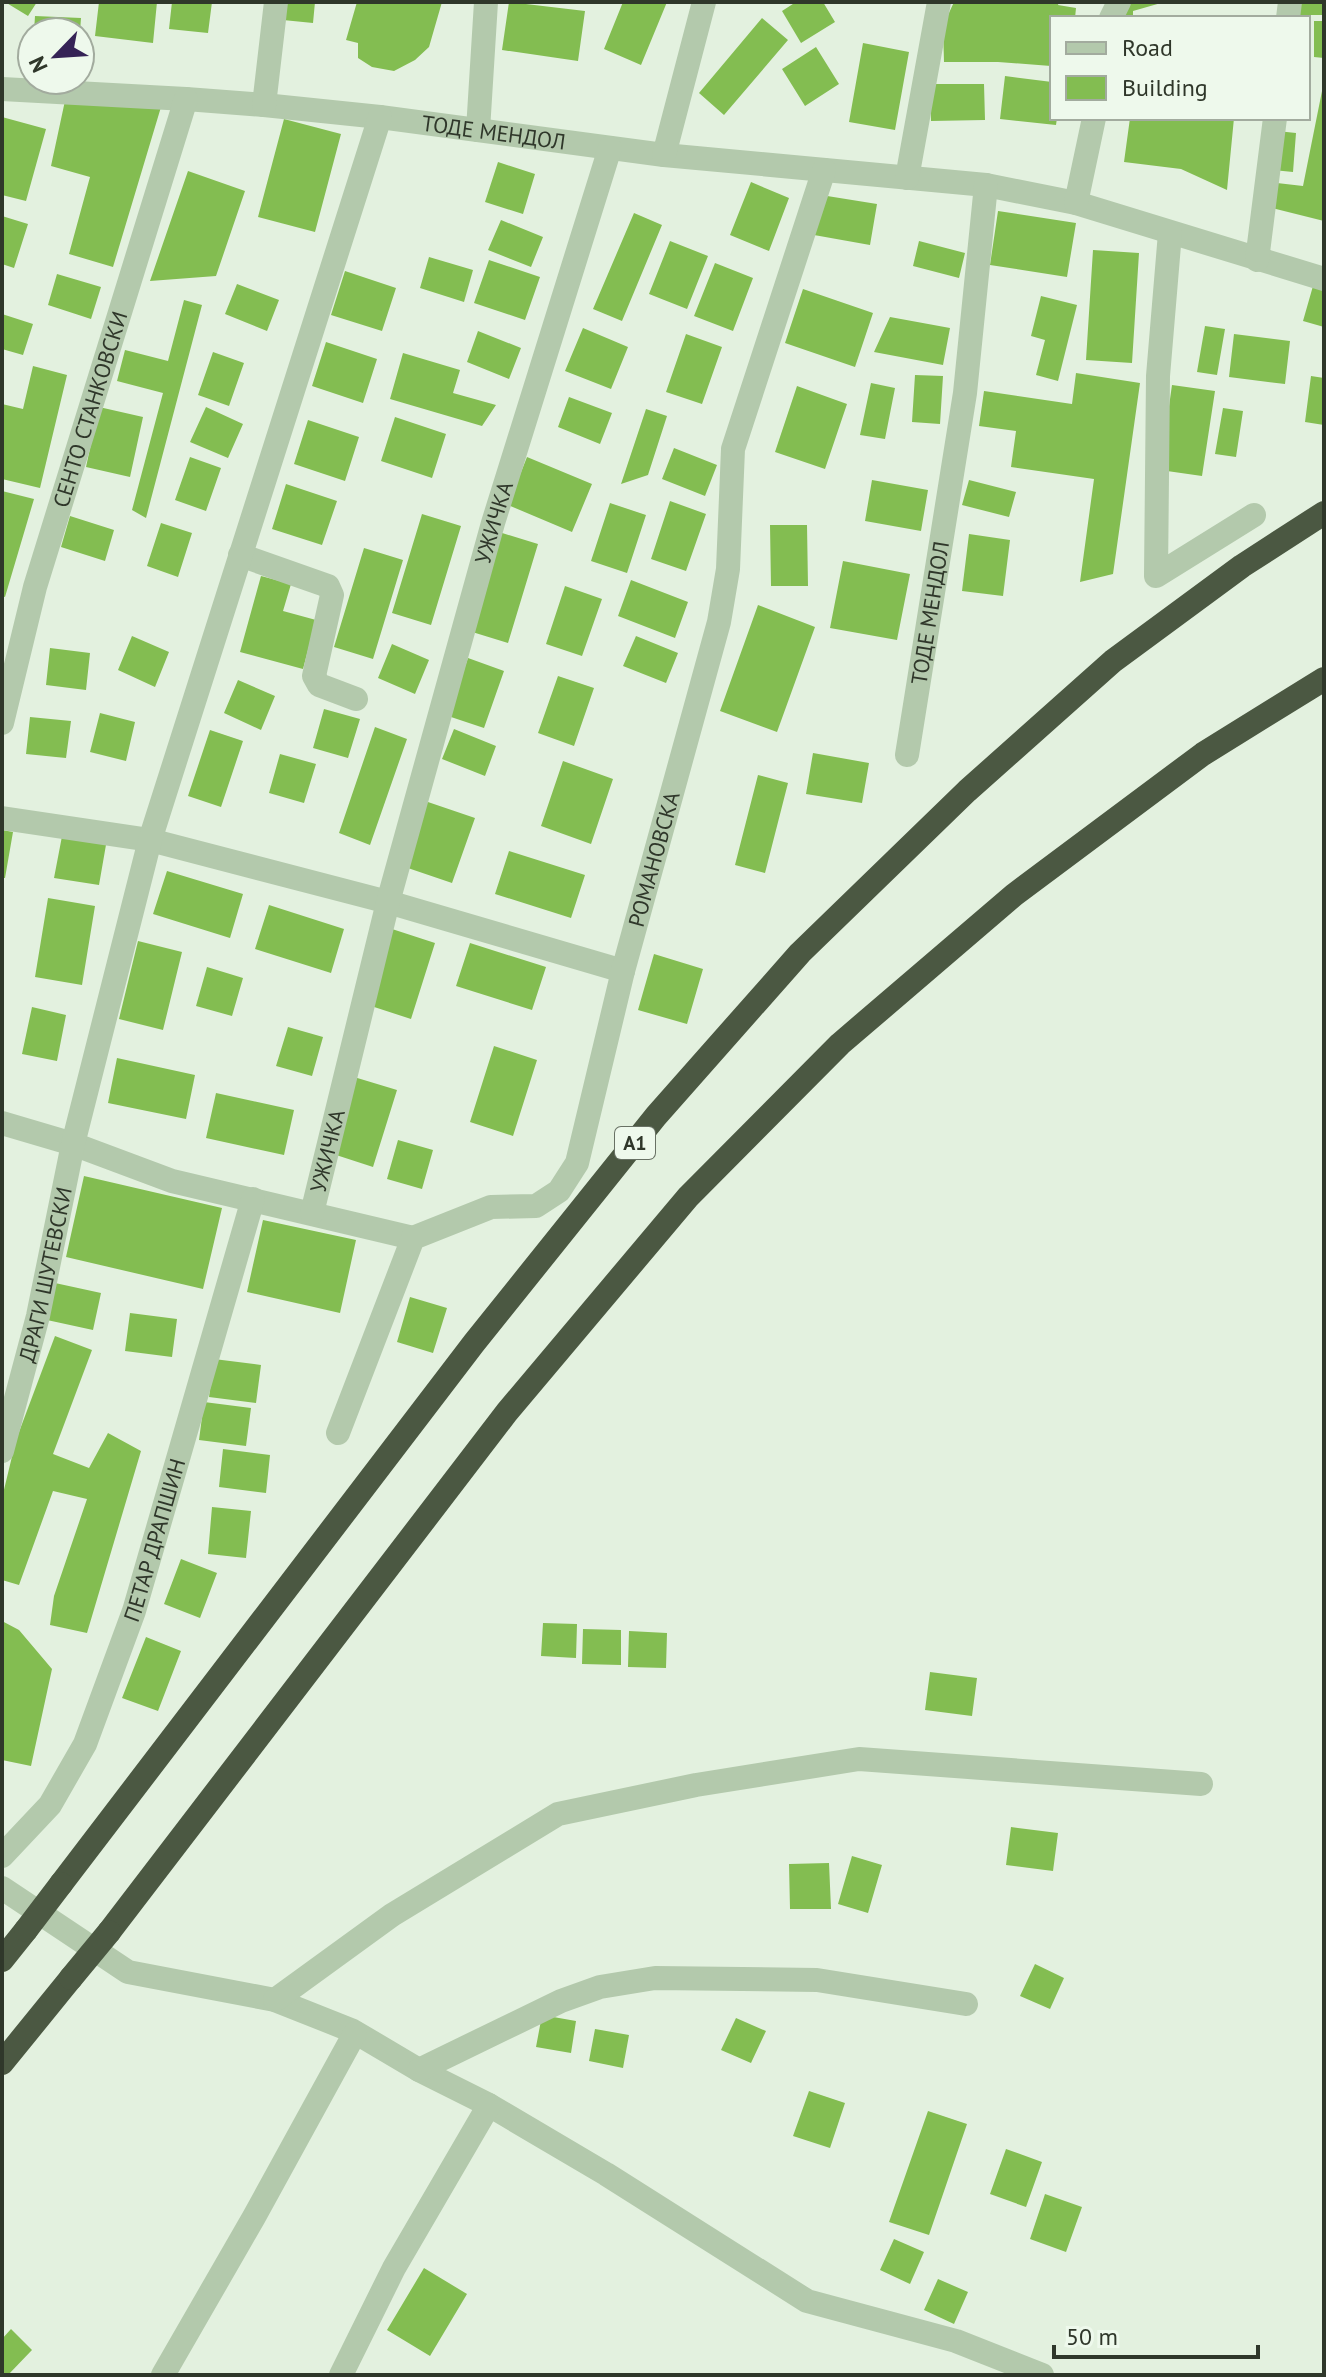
<svg xmlns="http://www.w3.org/2000/svg" width="1326" height="2377" font-family="'PT Sans',sans-serif">
<rect width="100%" height="100%" fill="#e3f1df"/>
<path fill="#83bd51" d="M5,2H37L28,16Z
M99,2H157L153,43L95,36Z
M172,2H212L208,33L169,29Z
M285,2H315L313,23L283,20Z
M357,2H442L429,47L415,60L394,71L372,67L358,58V43L346,40Z
M509,2L585,11L578,61L502,50Z
M623,2H667L641,65L604,49Z
M796,2H823L835,22L801,43L782,11Z
M954,2H1059L1058,5L1076,8L1075,18H1052L1051,66L998,62H944L943,26Z
M1125,2H1161V3L1133,11V18H1118Z
M1296,2H1324V15H1296Z
M35,16L81,18L80,32H34Z
M762,18L788,40L724,115L699,93Z
M1314,21H1324V58L1314,57Z
M863,43L909,52L895,130L849,122Z
M816,47L839,84L805,106L782,69Z
M1005,76L1052,82V118H1057L1056,125L1000,119Z
M930,84H984L985,120L931,121Z
M1323,86H1324V221L1272,208L1277,183L1303,186Z
M66,96L161,107L113,267L69,254L90,177L51,166Z
M2,117L46,129L26,201L2,195Z
M1130,118H1234L1227,190L1181,169L1124,162Z
M284,119L341,134L315,232L258,217Z
M1277,131L1296,133L1293,172L1273,170Z
M498,162L535,174L523,214L485,202Z
M188,171L245,191L216,276L150,281Z
M751,182L789,198L769,251L730,235Z
M821,195L877,204L870,245L814,235Z
M998,211L1076,223L1067,277L990,265Z
M634,213L662,225L622,321L593,309Z
M2,216L28,224L14,268L2,264Z
M501,220L543,237L531,267L488,250Z
M670,241L708,256L687,309L649,294Z
M919,241L965,253L959,278L913,266Z
M1093,250L1139,253L1132,363L1086,360Z
M429,257L473,270L464,302L420,288Z
M489,260L540,277L525,320L474,303Z
M715,263L753,278L733,331L694,316Z
M345,271L396,288L382,331L331,315Z
M57,274L101,287L91,319L48,305Z
M237,284L279,300L267,331L225,314Z
M1313,286L1324,289V327L1303,321Z
M803,289L873,313L855,367L785,343Z
M1041,296L1077,305L1058,381L1036,375L1045,340L1031,336Z
M184,300L202,305L146,518L132,510L163,393L117,381L125,350L168,361Z
M2,314L33,324L23,355L2,349Z
M890,317L950,328L943,365L874,352Z
M1205,326L1225,329L1217,375L1197,372Z
M583,328L628,347L611,389L565,371Z
M478,331L521,348L509,379L467,362Z
M686,334L722,347L702,404L666,392Z
M1234,334L1290,341L1285,384L1229,377Z
M326,342L377,359L363,403L312,386Z
M213,352L244,363L229,406L198,395Z
M403,353L460,370L453,393L496,405L482,426L390,399Z
M33,366L67,375L40,488L2,479V404L23,409Z
M1076,373L1140,383L1113,574L1080,582L1094,479L1011,467L1016,431L979,426L984,391L1072,404Z
M915,375L943,376L940,424L912,422Z
M1311,376L1324,378V425L1305,422Z
M871,383L895,388L885,439L860,435Z
M1172,385L1215,391L1202,476L1160,470Z
M797,386L847,404L825,469L775,452Z
M569,397L612,413L600,444L558,427Z
M99,407L143,417L130,477L86,467Z
M206,407L243,424L228,458L190,442Z
M1223,408L1243,411L1236,457L1215,454Z
M646,409L667,416L648,475L621,484Z
M395,417L446,434L432,478L381,461Z
M308,420L359,437L345,481L294,464Z
M674,448L717,465L705,496L662,479Z
M190,457L221,468L206,511L175,500Z
M527,457L592,484L572,532L508,505Z
M872,480L928,490L921,531L865,521Z
M969,480L1016,492L1009,517L962,505Z
M286,484L337,501L322,545L272,529Z
M2,491L34,499L5,597L2,596Z
M670,501L706,514L686,571L651,559Z
M610,503L646,515L627,573L591,561Z
M422,514L461,526L431,625L392,613Z
M70,516L114,530L105,561L61,547Z
M161,523L192,533L178,577L147,566Z
M770,525H807L808,586H771Z
M499,532L538,544L508,643L469,631Z
M969,534L1010,540L1003,596L962,591Z
M364,548L403,560L373,659L334,647Z
M843,561L910,574L897,640L830,628Z
M261,576L291,584L283,611L316,620L303,669L240,652Z
M631,580L688,602L675,638L618,616Z
M565,586L602,599L582,656L546,644Z
M758,605L815,627L777,732L720,711Z
M132,636L169,652L155,687L118,670Z
M636,636L678,653L666,683L623,666Z
M392,644L429,660L415,694L378,678Z
M50,648L90,653L86,690L46,685Z
M468,658L504,671L484,728L448,716Z
M558,676L594,688L574,746L538,733Z
M238,680L275,696L261,730L224,713Z
M324,709L360,719L348,758L313,748Z
M100,713L135,722L126,761L90,752Z
M30,717L71,721L66,758L26,754Z
M375,727L407,739L370,845L339,833Z
M454,729L496,746L485,776L442,759Z
M210,730L243,741L221,807L188,796Z
M813,753L869,763L862,803L806,794Z
M280,754L316,764L304,803L269,793Z
M563,761L613,779L591,844L541,826Z
M758,775L788,783L765,873L735,865Z
M425,801L475,818L452,883L402,866Z
M2,830L13,832L5,878H2Z
M63,831L107,839L99,885L54,878Z
M509,851L585,875L571,918L495,894Z
M167,871L243,894L230,938L153,914Z
M48,898L95,906L82,985L35,977Z
M269,905L344,929L331,973L255,949Z
M392,929L435,943L411,1019L368,1005Z
M138,941L182,952L163,1030L119,1019Z
M470,943L546,967L532,1010L456,986Z
M654,954L703,969L687,1024L638,1010Z
M207,967L243,978L232,1016L196,1006Z
M32,1007L66,1015L57,1061L22,1054Z
M288,1027L323,1037L312,1076L276,1066Z
M494,1046L537,1060L513,1136L470,1122Z
M117,1058L195,1075L186,1119L108,1103Z
M354,1077L397,1090L373,1167L330,1153Z
M216,1093L294,1110L284,1155L206,1138Z
M398,1140L433,1150L422,1189L387,1179Z
M84,1176L222,1208L203,1289L66,1257Z
M263,1220L356,1240L340,1313L247,1292Z
M55,1283L101,1293L93,1330L47,1320Z
M410,1297L447,1308L433,1353L397,1342Z
M130,1313L177,1319L172,1357L125,1351Z
M55,1336L92,1350L53,1454L89,1468L108,1433L141,1451L87,1633L50,1625L54,1596L87,1499L53,1491L19,1585L2,1580V1498L16,1440Z
M214,1359L261,1365L256,1403L209,1397Z
M204,1402L251,1408L246,1446L199,1440Z
M223,1449L270,1455L266,1493L219,1487Z
M212,1507L251,1511L246,1558L208,1554Z
M181,1559L217,1573L200,1618L164,1604Z
M2,1621L19,1630L52,1669L31,1766L2,1760Z
M543,1623L577,1624L576,1658L541,1656Z
M583,1629L621,1630V1665L582,1664Z
M629,1631L667,1633L666,1668L628,1667Z
M146,1637L181,1651L158,1711L122,1698Z
M930,1672L977,1678L972,1716L925,1710Z
M1011,1827L1058,1833L1053,1871L1006,1865Z
M852,1856L882,1865L868,1913L838,1904Z
M829,1863L831,1909H790L789,1864Z
M1035,1964L1064,1978L1050,2009L1020,1996Z
M542,2015L576,2021L571,2053L536,2047Z
M736,2018L766,2031L751,2063L721,2050Z
M595,2029L629,2035L623,2068L589,2061Z
M809,2091L845,2103L830,2148L793,2136Z
M928,2111L967,2124L929,2235L889,2222Z
M1006,2149L1042,2162L1026,2207L990,2194Z
M1045,2194L1082,2207L1066,2252L1030,2239Z
M894,2239L924,2252L910,2284L880,2270Z
M424,2268L467,2294L430,2356L387,2330Z
M938,2279L968,2292L954,2324L924,2310Z
M11,2329L32,2350L8,2375H2V2339Z"/>
<g fill="none" stroke-linecap="round" stroke-linejoin="round">
<g stroke="#b3c9ac" stroke-width="24">
<path d="M1111,18L1119,2"/>
<path d="M1288,18L1290,2"/>
<path id="s1" d="M2,89L186,99L264,105L380,117L664,155L986,185L1076,203L1324,279"/>
<path d="M264,105L276,2"/>
<path d="M478,130L486,2"/>
<path d="M664,155L704,2"/>
<path d="M907,178L939,2"/>
<path d="M1076,203L1094,118"/>
<path d="M1170,233L1158,376L1156,576L1254,515"/>
<path d="M1257,260L1275,118"/>
<path d="M240,555L328,586L332,595L314,676L319,685L356,699"/>
<path id="s2" d="M2,723L35,587L186,99"/>
<path id="s3" d="M907,755L965,393L986,185"/>
<path d="M2,818L150,840L388,902L623,971"/>
<path d="M2,1123L73,1144L172,1181L413,1238"/>
<path id="s4" d="M312,1213L388,902L493,523L610,148"/>
<path id="s5" d="M338,1433L413,1238L491,1207L536,1206L559,1191L577,1163L623,971L719,622L728,569L733,449L824,170"/>
<path id="s6" d="M2,1451L38,1316L73,1144L150,840L380,117"/>
<path id="s7" d="M2,1856L50,1805L85,1744L134,1611L253,1199"/>
<path d="M2,1888L128,1972L275,2000L353,2031L419,2070L489,2105L606,2174L807,2301L956,2341L1042,2375"/>
<path d="M275,2000L392,1915L558,1814L696,1785L859,1759L1201,1784"/>
<path d="M419,2070L561,2001L600,1987L655,1978L817,1980L966,2004"/>
<path d="M163,2375L254,2217L355,2033"/>
<path d="M341,2375L394,2268L489,2105"/>
</g>
<path stroke="#4b5842" stroke-width="24" d="M61,1884L474,1343L656,1116L800,953L967,791L1113,661L1242,566L1324,513
M109,1932L507,1412L688,1197L840,1044L1014,895L1203,754L1324,679
M2,1960L26,1930
M2,2063L71,1978"/>
<path stroke="#4b5842" stroke-width="24" d="M26,1930L61,1884
M71,1978L109,1932"/>
</g>
<g text-anchor="middle" stroke-width="6" stroke-linejoin="round" paint-order="stroke">
<rect fill="#eef9ec" stroke="#687164" stroke-width="2" x="615" y="1127" width="40" height="32" rx="6"/>
<g font-size="20" font-weight="bold" fill="#2f372a">
<text x="635" y="1150">A1</text>
</g>
<g font-size="22" fill="#2f372a" stroke="#eef9ec">
<text dy="8" stroke="none"><textPath href="#s1" startOffset="494">ТОДЕ МЕНДОЛ</textPath></text>
<text dy="8" stroke="none"><textPath href="#s2" startOffset="326">СЕНТО СТАНКОВСКИ</textPath></text>
<text dy="8" stroke="none"><textPath href="#s4" startOffset="714">УЖИЧКА</textPath></text>
<text dy="8" stroke="none"><textPath href="#s3" startOffset="144">ТОДЕ МЕНДОЛ</textPath></text>
<text dy="8" stroke="none"><textPath href="#s5" startOffset="712">РОМАНОВСКА</textPath></text>
<text dy="8" stroke="none"><textPath href="#s4" startOffset="64">УЖИЧКА</textPath></text>
<text dy="8" stroke="none"><textPath href="#s6" startOffset="182">ДРАГИ ШУТЕВСКИ</textPath></text>
<text dy="8" stroke="none"><textPath href="#s7" startOffset="356">ПЕТАР ДРАПШИН</textPath></text>
</g>
</g>
<rect width="1326" height="2377" fill="none" stroke="#2f372a" stroke-width="8"/>
<rect x="1050" y="16" width="260" height="104" fill="#eef9ec" stroke="#a2ab9e" stroke-width="2"/>
<rect x="1066" y="42" width="40" height="12" fill="#b3c9ac" stroke="#a2ab9e" stroke-width="2"/>
<text x="1122" y="56" font-size="24" fill="#2f372a">Road</text>
<rect x="1066" y="76" width="40" height="24" fill="#83bd51" stroke="#a2ab9e" stroke-width="2"/>
<text x="1122" y="96" font-size="24" fill="#2f372a">Building</text>
<g transform="translate(56 56) rotate(245)"><circle r="38" fill="#eef9ec" stroke="#a2ab9e" stroke-width="2"/>
<path d="M0-6L14 30L0 20L-14 30Z" fill="#352356"/>
<text y="-12" font-size="22" font-weight="bold" text-anchor="middle" fill="#2f372a">N</text>
</g>
<path d="M1054 2345v12h204v-12" fill="none" stroke="#2f372a" stroke-width="4"/>
<text x="1066" y="2345" font-size="24" fill="#2f372a" stroke="#eef9ec" stroke-width="6" paint-order="stroke">50 m</text>
</svg>
